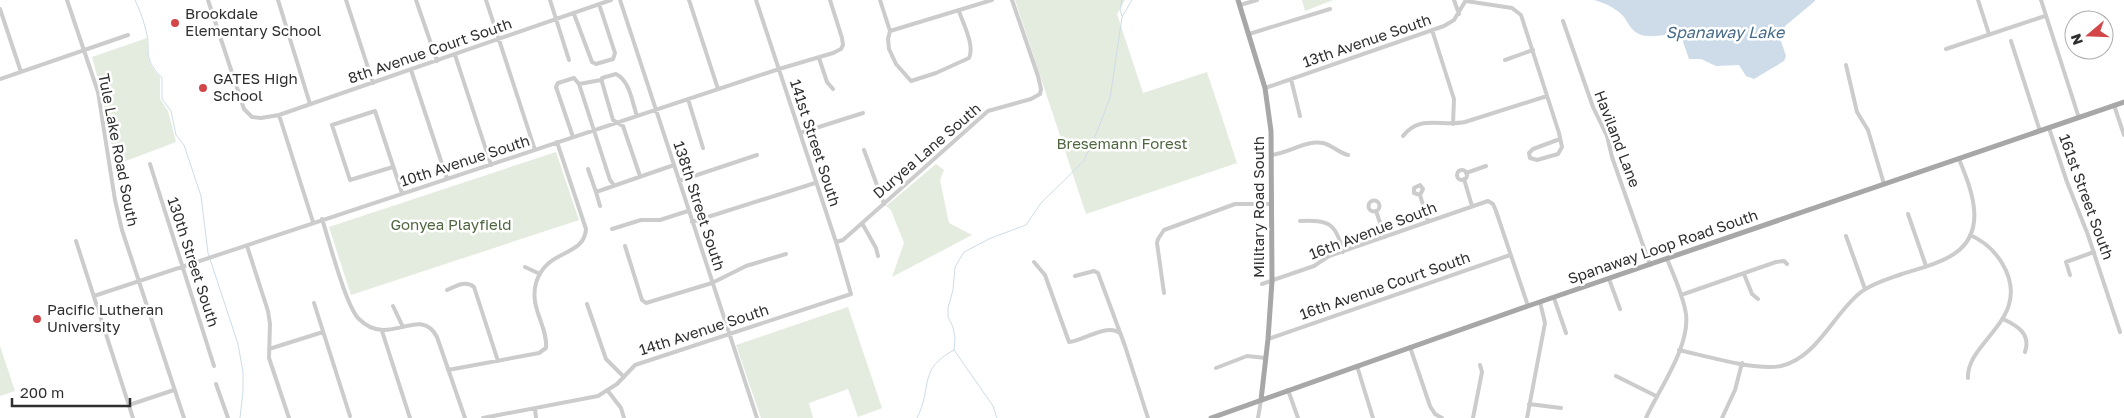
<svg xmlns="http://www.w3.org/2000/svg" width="2124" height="418" font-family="'Golos Text',sans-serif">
<rect width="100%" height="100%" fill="#fff"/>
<path fill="#e4ebdf" d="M1015,0H1125L1117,14L1143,93L1207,72L1237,163L1086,214Z
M1302,0H1333L1305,11Z
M147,38C149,57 146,62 160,77V99L168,111L176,142L115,165L102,94L92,57Z
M556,152L579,220L351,295L329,227Z
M936,164L944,170L940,180L949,223L972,235L892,277L904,243L891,210L886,206Z
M848,307L882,408L858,417L848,389L809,403L813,418H761L736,345Z
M0,346L15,391L0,396Z"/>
<path fill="#cddce8" d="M1594,0H1815V1L1785,26L1780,38L1786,56L1784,61L1754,79L1746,76L1739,65L1716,66L1701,59H1689L1681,36C1672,31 1651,40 1639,34C1632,31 1628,23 1624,17C1616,8 1605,3 1594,0Z"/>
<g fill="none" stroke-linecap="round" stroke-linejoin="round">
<path stroke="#cddce8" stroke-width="1" d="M135,0C139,9 143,18 145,27C153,52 140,55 162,78V99L171,111L176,135L184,145L201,196L208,253L238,344L243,372V391L240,418
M1122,16L1120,10L1122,0
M954,350L993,406L997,418
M917,418C933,387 917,370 954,350L955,338L953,327L948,317V308L953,290L955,267L964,252L991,238L1026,225L1041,203L1084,161L1098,129L1110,98L1122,17L1132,0"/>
<path stroke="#ccc" stroke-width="4" d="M67,0L98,92L115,200L122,230L184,418
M208,0L244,109L252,117L261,118L279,115L611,0
M278,0L310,104
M346,0L373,83
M416,0L437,61
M486,0L535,150
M550,0L569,60
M620,0L757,418
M689,0L718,89
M880,0L890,31L888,39L889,49L896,64L911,81L936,73L969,58C975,45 963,24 959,11
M1454,0L1459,14
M1978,0L1989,34
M2041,0L2079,118
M1466,1L1512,8L1521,15L1559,133L1562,147L1558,154L1537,160L1530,158L1529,153L1533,149L1560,139
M1240,5L1257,0
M0,9L21,72
M574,14L592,62L596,64L613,59L615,53L599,4
M1563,21L1593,107L1607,136L1612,157L1650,265
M1432,30L1454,99L1453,124
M890,31L992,0
M1249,34L1330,9
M2011,41L2040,131
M1946,49L2045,16
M455,55L491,165
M819,58L827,82L833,89
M1505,60L1533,50
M1846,65L1857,112L1868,130L1884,184
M411,70L447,179
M0,79L128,35
M1291,79L1300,116
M579,84L601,80
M1265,88L1444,26L1454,20L1466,0
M688,99L703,148
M2114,105L2124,135
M279,115L313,222
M637,116C632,102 630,81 616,74L602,78V82L613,120L623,126L640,176
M2049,128L2067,182L2088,235L2120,332
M800,133L863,113
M1403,136C1420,114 1442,127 1465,122L1547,96
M573,137L556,87L558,83L574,78L579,84L610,180L614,185
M864,150L884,204
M1271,155C1290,153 1305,140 1323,143C1332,145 1339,153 1348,155
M150,164L214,366
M393,167L350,180L332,125L375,111L402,193
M588,169L596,192
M1457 175a5 5 0 1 1 10 0a5 5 0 1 1-10 0Z
M1466,173L1486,166
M1464,179L1472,206
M679,181L757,155
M1420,195L1414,193V188L1420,185L1423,189L1420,195L1428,221
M1368.5 206a5.5 5.5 0 1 1 11 0a5.5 5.5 0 1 1-11 0Z
M600,206L596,192L674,165
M1376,211L1385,237
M1908,214L1926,266
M322,219C329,240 346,307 359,319C389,349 420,304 437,337L465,418
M1300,221C1328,220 1336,222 1343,252
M692,222L815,183
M862,223L876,248L878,256
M612,229L641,220H660L688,211
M1846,236L1865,289
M76,241L133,418
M836,242L843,240L988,111L1031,99L1040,94L1041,89L1038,76L1012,0
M247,246L268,311L270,324L269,358L289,418
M625,246L642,300L646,303L712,283L746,266L786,254
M1034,262L1045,275L1069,342C1084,341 1107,322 1121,334
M525,267L540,274
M1744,274L1752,294L1758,299
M2070,275L2066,262L2094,252
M1075,276L1094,271L1098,273L1125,346L1148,418
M1609,279L1620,309
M1262,284L1314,266L1329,256L1488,201L1493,204L1496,211L1528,306
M447,290C456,286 466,280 474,287L498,361
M1164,293L1157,243L1158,239L1164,230L1235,204H1272
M1681,295L1776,262L1784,261L1787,264
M94,296L779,69L833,53L841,49L843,45L842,38L830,0
M1554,298L1566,333
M314,303L350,416
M587,304L606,359L624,377
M393,306L403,327
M2003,319C2018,326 2031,334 2025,352
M382,331L410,418
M1268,339L1510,255
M1410,347L1430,406L1435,414L1442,418
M269,349L323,332
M1679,350C1706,356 1755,371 1781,366C1817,358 1833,314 1861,292C1873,283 1888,279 1902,274C1918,269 1935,265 1949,257C1990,235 1972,191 1959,159
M1357,366L1373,418
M1216,368L1247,356L1266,358
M448,370L539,353L546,348C548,326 529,308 536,283C546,248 584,258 586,229L557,142
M1616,376L1656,396
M1968,378C1966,341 2035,318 2002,263C1994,250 1984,241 1970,235
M216,384L228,418
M1288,390L1298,418
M608,391L621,408L624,418
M1529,404L1561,408
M129,405L174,390
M535,409L536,418
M483,418L598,396L617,384L635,365L851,294L836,242L756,0
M1258,418L1261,400
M1473,418L1482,372L1480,365
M1527,418L1545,323L1540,302
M1646,418C1659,389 1690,347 1686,314C1683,295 1674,276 1667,259
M1722,418L1735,390L1742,363"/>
<path stroke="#a7a7a7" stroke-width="5" d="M1238,0L1265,88L1271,131L1272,281L1268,339L1261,400
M1211,418L1528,306L2124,102"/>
</g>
<g fill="#d24548" stroke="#fff" stroke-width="2">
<circle cx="175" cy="23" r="5"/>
<circle cx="203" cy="88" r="5"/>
<circle cx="37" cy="319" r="5"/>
</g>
<g text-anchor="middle" stroke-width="5" stroke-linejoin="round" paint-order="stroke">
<g font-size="15" fill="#2f2f2f" stroke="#fff" text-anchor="start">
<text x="185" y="19">Brookdale<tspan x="185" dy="17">Elementary School</tspan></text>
<text x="213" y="84">GATES High<tspan x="213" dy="17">School</tspan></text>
<text x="47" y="315">Pacific Lutheran<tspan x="47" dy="17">University</tspan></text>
</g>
<g font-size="15" fill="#2f2f2f" stroke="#fff">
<text transform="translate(1367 41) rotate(-19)" y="5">13th Avenue South</text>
<text transform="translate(430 51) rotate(-19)" y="5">8th Avenue Court South</text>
<text transform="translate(1617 139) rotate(69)" y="5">Haviland Lane</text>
<text transform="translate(815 143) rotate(72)" y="5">141st Street South</text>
<text transform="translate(118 150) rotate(79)" y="5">Tule Lake Road South</text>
<text transform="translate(927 151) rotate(-41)" y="5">Duryea Lane South</text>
<text transform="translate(465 161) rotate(-18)" y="5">10th Avenue South</text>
<text transform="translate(2086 197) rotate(70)" y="5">161st Street South</text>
<text transform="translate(699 206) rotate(72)" y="5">138th Street South</text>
<text transform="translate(1259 207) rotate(-90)" y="5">Military Road South</text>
<text transform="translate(1373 231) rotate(-21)" y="5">16th Avenue South</text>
<text transform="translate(1663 247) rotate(-19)" y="5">Spanaway Loop Road South</text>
<text transform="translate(193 262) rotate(72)" y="5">130th Street South</text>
<text transform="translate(1385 286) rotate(-19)" y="5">16th Avenue Court South</text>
<text transform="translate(704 330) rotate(-18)" y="5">14th Avenue South</text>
</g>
<g font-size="15" fill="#506641" stroke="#fff">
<text x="1122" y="149">Bresemann Forest</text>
<text x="451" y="230">Gonyea Playfield</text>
</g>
<g font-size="16" font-style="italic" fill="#466b89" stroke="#fff">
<text x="1725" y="38">Spanaway Lake</text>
</g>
</g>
<g transform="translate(2089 35) rotate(251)"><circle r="24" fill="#ffffff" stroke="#acacac"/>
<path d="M0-4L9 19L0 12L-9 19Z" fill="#d24548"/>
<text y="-8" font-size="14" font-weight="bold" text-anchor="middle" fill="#2f2f2f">N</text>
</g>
<path d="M12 398v8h118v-8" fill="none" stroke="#2f2f2f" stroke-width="2.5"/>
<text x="20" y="398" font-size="15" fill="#2f2f2f" stroke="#ffffff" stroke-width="4" paint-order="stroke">200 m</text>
</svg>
